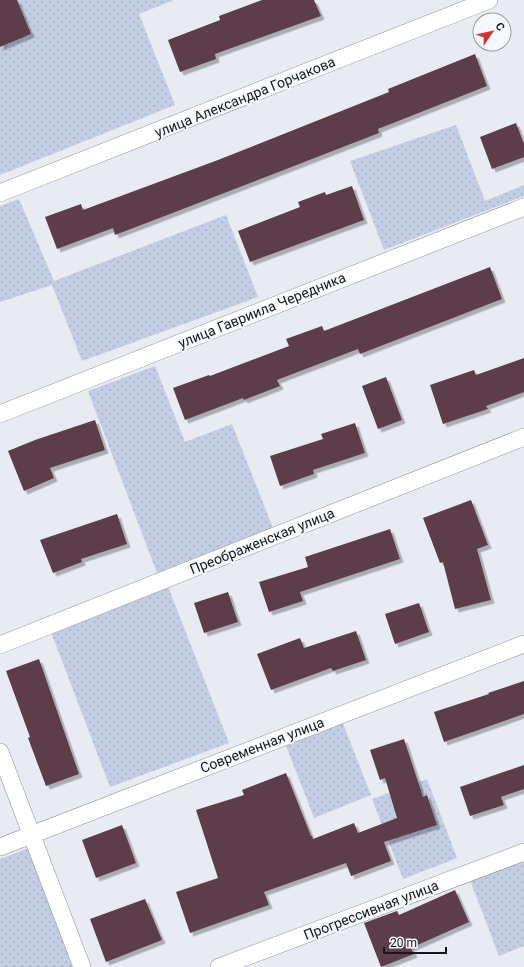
<svg xmlns="http://www.w3.org/2000/svg" width="524" height="967" font-family="Roboto,sans-serif">
  <defs>
    <pattern id="grass-dots" width="8" height="8" patternUnits="userSpaceOnUse"><rect width="8" height="8" fill="#c3cee4"/><path d="M2 2h.1M6 6h.1" fill="none" stroke="#a7b0c3" stroke-width="1.8" stroke-linecap="round"/></pattern>
    <filter id="shadow"><feDropShadow dx="3.5" dy="3.5" stdDeviation="0" flood-color="#0004"/></filter>
  </defs>
  <rect width="100%" height="100%" fill="#e8ebf1"/>
  <g fill="url(#grass-dots)">
    <path d="M0,0h174l-35,14 36,91 -175,70z"/>
    <path d="M456,125l29,76 39,-16v11l-140,54 -34,-89z"/>
    <path d="M19,199l35,82 172,-66 32,82 -176,64 -30,-76 -52,17v-96z"/>
    <path d="M155,366l30,76 47,-18 41,104 -116,45 -69,-182z"/>
    <path d="M167,584l62,159 -119,44 -59,-155z"/>
    <path d="M342,721l29,74 -57,23 -29,-75z"/>
    <path d="M427,779l30,79 -54,21 -31,-80z"/>
    <path d="M29,848l45,119h-74v-108z"/>
    <path d="M521,854l3,8v84l-25,10 -31,-81z"/>
  </g>
  <g fill="#5b3d48" filter="url(#shadow)">
    <path d="M0,0h17l14,34 -31,13z"/>
    <path d="M262,0h52l7,16 -106,38 1,5 -36,13 -12,-32 52,-20 -1,-4z"/>
    <path d="M475,54l12,32 -109,43 1,4 -209,81 -55,21 -2,-7 -56,21 -12,-32 36,-13 2,6 135,-50 171,-68 -1,-3z"/>
    <path d="M516,123l8,21v13l-32,12 -12,-32z"/>
    <path d="M352,186l12,34 -114,42 -12,-31 62,-24 -2,-5 27,-10 1,3z"/>
    <path d="M490,267l12,32 -142,55 -2,-5 -81,31 3,6 -36,14 -1,-2 -58,22 -12,-32 36,-13 1,1 79,-30 -3,-7 36,-13 2,5z"/>
    <path d="M524,358v34l-38,14 2,3 -45,15 -13,-39 44,-15 2,5z"/>
    <path d="M386,377l16,43 -24,9 -16,-43z"/>
    <path d="M95,420l10,30 -55,18 4,10 -30,13 -16,-40 27,-11z"/>
    <path d="M355,423l10,30 -52,17 1,4 -34,12 -10,-30 53,-17 -2,-5z"/>
    <path d="M471,500l17,45 -11,4 14,51 -36,9 -12,-47 -3,1 -17,-45z"/>
    <path d="M117,514l10,30 -46,15 1,3 -29,11 -13,-33z"/>
    <path d="M390,529l10,30 -100,33 3,9 -34,11 -10,-30 49,-15 -3,-10z"/>
    <path d="M228,592l10,30 -34,11 -10,-30z"/>
    <path d="M419,603l10,29 -34,12 -10,-30z"/>
    <path d="M356,631l10,29 -33,11 -2,-3 -60,22 -14,-36 43,-16 4,10z"/>
    <path d="M39,659l40,115 -33,12 -18,-48 2,-1 -24,-66z"/>
    <path d="M524,681v33l-80,28 -10,-30 55,-18 -1,-1z"/>
    <path d="M404,739l19,58 4,-2 10,30 -53,17 7,19 -40,15 -5,-13 -82,29 5,13 -79,28 -14,-41 42,-14 -22,-68 48,-15 -2,-5 44,-17 25,63h1l1,3 41,-16 4,10 39,-15 -12,-40 -5,2 -10,-30z"/>
    <path d="M524,765v24l-23,8 3,8 -34,11 -10,-29z"/>
    <path d="M122,825l14,38 -40,15 -14,-38z"/>
    <path d="M455,890l14,32 -58,26 3,6 -33,13 -17,-44 33,-12 2,4z"/>
    <path d="M145,899l17,41 -56,22 -16,-43z"/>
  </g>
  <g fill="none" stroke-linecap="round" stroke-linejoin="round">
    <g stroke="#909399" stroke-width="18">
      <g id="street">
        <path d="M0,193l489,-193"/>
        <path d="M0,414l524,-207"/>
        <path d="M0,645l524,-208"/>
        <path d="M0,752l82,215"/>
        <path d="M0,847l524,-203"/>
        <path d="M219,967l305,-115"/>
      </g>
    </g>
    <use href="#street" stroke="#fff" stroke-width="17"/>
  </g>
  <g text-anchor="middle" stroke-width="4" stroke-linejoin="round" paint-order="stroke">
    <g font-size="14" fill="#161719" stroke="#f5f8ff">
      <text transform="translate(245 97) rotate(-22)" y="5">улица Александра Горчакова</text>
      <text transform="translate(262 310) rotate(-22)" y="5">улица Гавриила Чередника</text>
      <text transform="translate(262 541) rotate(-22)" y="5">Преображенская улица</text>
      <text transform="translate(262 745) rotate(-21)" y="5">Современная улица</text>
      <text transform="translate(371 910) rotate(-21)" y="5">Прогрессивная улица</text>
    </g>
  </g>
  <g transform="translate(492 32) rotate(56)"><circle r="19" fill="#f5f8ff" stroke="#9c9ea3"/>
  <path d="M0-3L7 15L0 10L-7 15Z" fill="#c93a3b"/>
  <text y="-6" font-size="11" font-weight="bold" text-anchor="middle" fill="#161719">С</text>
  </g>
  <path d="M384 947v6h62v-6" fill="none" stroke="#161719" stroke-width="2"/>
  <text x="390" y="947" font-size="12" fill="#161719" stroke="#f5f8ff" stroke-width="3" paint-order="stroke">20 m</text>
</svg>
